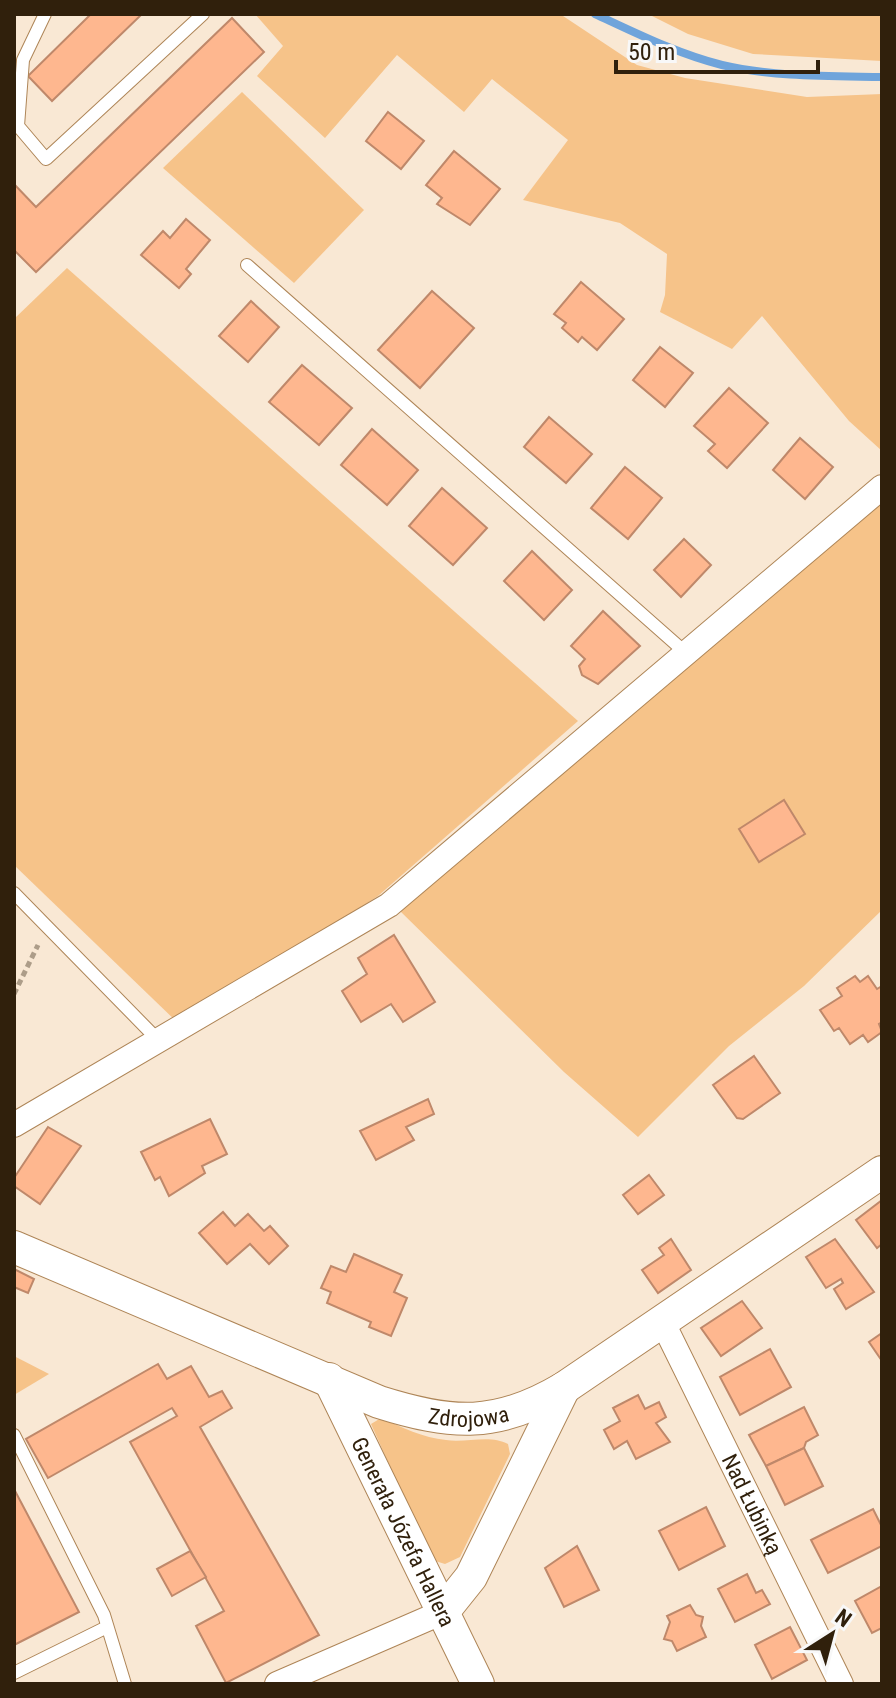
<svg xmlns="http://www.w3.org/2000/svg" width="896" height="1698" font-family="'Roboto Condensed',sans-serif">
  <rect width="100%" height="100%" fill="#f9e8d4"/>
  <g fill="#f6c389">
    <path d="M255,14h305l77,51 48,13 122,19 75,-3v357l-33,-30 -87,-105 -30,33 -72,-37 5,-17 2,-41 -47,-31 -97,-23 45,-60 -76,-61 -28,33 -67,-57 -72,83 -68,-62 26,-30z"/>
    <path d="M648,14h234v47l-129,-7 -65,-20z"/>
    <path d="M242,92l122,118 -70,73 -131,-115z"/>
    <path d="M67,268l511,453 -200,175 -199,128 -165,-159v-546z"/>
    <path d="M882,502v408l-78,76 -75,60 -91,91 -74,-65 -164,-161z"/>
    <path d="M14,1356l35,18 -35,21z"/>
    <path d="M381,1418c21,9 42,20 65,22 21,3 44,-6 62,4l2,10 -50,103 -15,7 -13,-4 -61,-136z"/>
  </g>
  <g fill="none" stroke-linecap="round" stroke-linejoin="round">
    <path stroke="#6fa4db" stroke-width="8" d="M595,14c41,19 83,40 127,51 51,12 107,11 160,12"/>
  </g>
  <g fill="#feb78f" stroke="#bf886a" stroke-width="2">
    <path d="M91,14h51l-90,87 -24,-25z"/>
    <path d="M232,18l32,34 -228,220 -22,-22v-66l22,23z"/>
    <path d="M388,112l36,29 -23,28 -35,-28z"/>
    <path d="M454,151l46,38 -30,36 -33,-21 5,-6 -16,-13z"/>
    <path d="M186,219l24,21 -24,29 5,5 -12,14 -38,-33 22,-24 7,7z"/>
    <path d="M581,282l43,37 -27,31 -15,-13 -4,5 -16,-14 4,-5 -12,-9z"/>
    <path d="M432,291l42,37 -54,60 -42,-38z"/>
    <path d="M251,301l28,26 -31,35 -29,-26z"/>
    <path d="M660,347l33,26 -28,34 -32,-27z"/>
    <path d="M302,365l50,43 -33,37 -50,-43z"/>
    <path d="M729,388l39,35 -41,45 -19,-17 7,-7 -21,-18z"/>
    <path d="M549,417l43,37 -26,29 -42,-36z"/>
    <path d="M372,429l46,41 -31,35 -46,-40z"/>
    <path d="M800,438l33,29 -28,32 -32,-29z"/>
    <path d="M625,467l37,31 -34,41 -37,-31z"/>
    <path d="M442,488l45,40 -34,37 -44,-39z"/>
    <path d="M684,539l27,26 -30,32 -27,-27z"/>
    <path d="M532,551l40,39 -28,30 -40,-39z"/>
    <path d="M603,611l37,35 -42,38 -16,-9 -3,-9 6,-7 -14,-13z"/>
    <path d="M784,800l21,34 -46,28 -20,-33z"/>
    <path d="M394,935l41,67 -32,20 -12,-18 -30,18 -19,-31 25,-17 -9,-16z"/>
    <path d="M855,976l5,6 8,-6 9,13 5,-3v36l-3,2 3,8 -14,10 -5,-7 -13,9 -11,-16 -5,3 -14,-21 22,-14 -5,-8z"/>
    <path d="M754,1056l26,37 -37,26 -6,-1 -24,-33z"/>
    <path d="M428,1099l6,15 -28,13 8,13 -38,20 -16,-29z"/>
    <path d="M210,1119l17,35 -25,12 3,7 -36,23 -9,-19 -5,3 -14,-28z"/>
    <path d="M48,1127l33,19 -41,58 -26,-18v-8z"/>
    <path d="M649,1175l15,20 -26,19 -15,-19z"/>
    <path d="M882,1200v44l-5,4 -21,-28z"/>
    <path d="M223,1212l12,14 13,-12 16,17 6,-5 18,20 -19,18 -19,-20 -23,20 -28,-31z"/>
    <path d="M671,1239l20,31 -33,23 -16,-23 22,-15 -5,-7z"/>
    <path d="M835,1239l39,53 -28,17 -12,-20 9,-6 -2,-4 -15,9 -20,-31z"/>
    <path d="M354,1254l48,21 -8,17 13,6 -16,38 -22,-9 2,-5 -44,-19 4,-11 -10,-4 10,-22 15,6z"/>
    <path d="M14,1269l20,10 -6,14 -14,-6z"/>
    <path d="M742,1301l20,27 -41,28 -20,-28z"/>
    <path d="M882,1333v28l-13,-19z"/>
    <path d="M770,1349l21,38 -51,28 -20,-38z"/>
    <path d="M158,1364l9,15 24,-13 18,31 13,-6 10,17 -32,19 119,208 -93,48 -30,-57 28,-15 -94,-169 47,-26 -5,-8 -124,70 -22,-39z"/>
    <path d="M638,1395l7,14 14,-7 7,15 -10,6 14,19 -34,17 -9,-18 -13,8 -10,-19 16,-9 -7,-13z"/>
    <path d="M804,1407l14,28 -12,7 -2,6 -38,18 -17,-31z"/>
    <path d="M804,1448l19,38 -38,19 -19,-39z"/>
    <path d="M14,1489l65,123 -65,33z"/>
    <path d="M706,1507l19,39 -46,24 -20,-39z"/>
    <path d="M873,1509l9,18v19l-54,27 -17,-33z"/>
    <path d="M577,1546l22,44 -35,17 -19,-39z"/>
    <path d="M190,1551l16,26 -34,19 -15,-27z"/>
    <path d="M747,1574l9,19 6,-3 8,14 -35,18 -17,-33z"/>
    <path d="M882,1586v42l-10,5 -17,-32z"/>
    <path d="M690,1605l6,10 7,2 -2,9 5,11 -29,14 -5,-10 -8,-2 6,-17 -3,-6z"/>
    <path d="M790,1627l17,33 -35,19 -17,-34z"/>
  </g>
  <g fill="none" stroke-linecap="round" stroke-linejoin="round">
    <g stroke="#ae8557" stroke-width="14">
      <g id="service">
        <path d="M45,14l-22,46 -5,66 28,33 157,-145"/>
        <path d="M247,265l439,388"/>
        <path d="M14,893l146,149"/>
        <path d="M14,1435l90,180 21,69"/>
        <path d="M14,1673l93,-46"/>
      </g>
    </g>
    <g stroke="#ae8557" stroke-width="26">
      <g id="minor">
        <path d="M14,1125l375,-220 493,-418"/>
        <path id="s1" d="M663,1323l178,361"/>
        <path d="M277,1684l166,-72"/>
      </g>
    </g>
    <g stroke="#ae8557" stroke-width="34">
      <g id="tertiary">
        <path id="s2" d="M14,1247l365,155c73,23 118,26 185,-14l318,-216"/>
        <path id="s3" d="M329,1379l149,305"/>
        <path d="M443,1612l28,-35 93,-189"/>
      </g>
    </g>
    <path stroke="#ad9d89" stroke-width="5" stroke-dasharray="6 4" stroke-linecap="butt" d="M14,994l24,-49"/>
    <use href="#service" stroke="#fff" stroke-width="12"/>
    <use href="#minor" stroke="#fff" stroke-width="24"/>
    <use href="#tertiary" stroke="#fff" stroke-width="32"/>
  </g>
  <g text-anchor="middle" stroke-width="8" stroke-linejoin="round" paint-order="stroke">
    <g font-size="22" fill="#30200c" stroke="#f8f8f8">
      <text dy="8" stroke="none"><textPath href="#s2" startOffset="488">Zdrojowa</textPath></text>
      <text dy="8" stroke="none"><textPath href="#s1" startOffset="202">Nad Łubinką</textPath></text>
      <text dy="8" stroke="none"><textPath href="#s3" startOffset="170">Generała Józefa Hallera</textPath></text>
    </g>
  </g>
  <rect width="896" height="1698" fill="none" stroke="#30200c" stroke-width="32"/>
  <g transform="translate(832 1634) rotate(36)" stroke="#f8f8f8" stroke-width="6" paint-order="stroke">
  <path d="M0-6L14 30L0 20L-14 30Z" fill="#30200c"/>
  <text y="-12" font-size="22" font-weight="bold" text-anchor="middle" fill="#30200c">N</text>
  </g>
  <path d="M616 60v12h202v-12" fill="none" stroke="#30200c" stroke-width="4"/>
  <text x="628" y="60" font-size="24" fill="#30200c" stroke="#f8f8f8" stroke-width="6" paint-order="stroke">50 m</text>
</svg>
